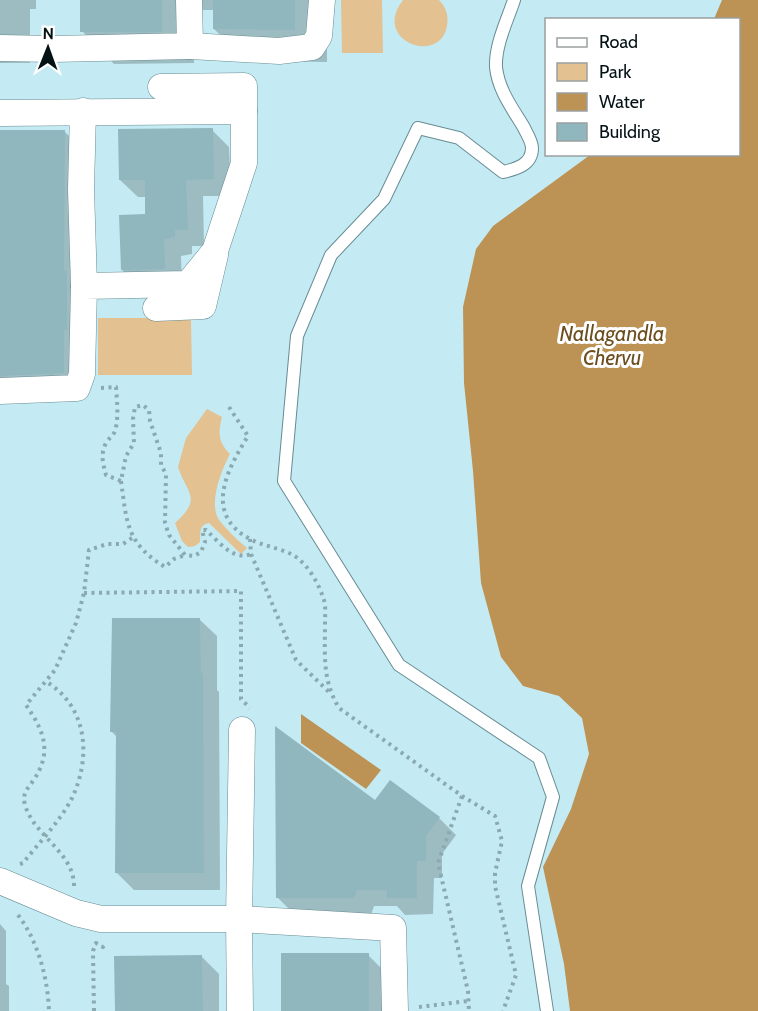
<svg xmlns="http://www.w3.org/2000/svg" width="758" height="1011" font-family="Cabin,sans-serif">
  <rect width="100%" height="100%" fill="#c4ebf3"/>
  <g fill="#e3c191">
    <path d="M341,0h41l1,53h-41z"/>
    <path d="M403,0h36c7,7 10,16 8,26 -7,40 -76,15 -44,-26z"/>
    <path d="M98,318h93l1,57h-94z"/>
    <path d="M207,409l15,8c-4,16 -4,25 8,37 -8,15 -22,49 -11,66 8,10 17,19 28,28l-6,6 -32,-31c-11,2 -8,10 -9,19l-5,4 -7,1 -6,-6 -7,-18c28,-25 12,-29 3,-56l8,-29z"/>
  </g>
  <g fill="#bc9355">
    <path d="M722,0h36v1011h-188l-6,-47 -21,-97 28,-58 18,-55 -7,-36 -23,-22 -36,-10 -22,-29 -20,-74 -8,-112 -9,-88 -1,-76 13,-58 17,-23 97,-71 148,-1v-134l-24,-1z"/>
    <path d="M301,714l80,56 -15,19 -65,-46z"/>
  </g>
  <g fill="#0003">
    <path d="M0,0h36v9h-6v54h-30z"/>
    <path d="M82,0h251l-6,9v53l-80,-1 -33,-32v-19h-12l-8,1v52l-80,1 -32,-33z"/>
    <path d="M212,130l17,17 2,49h-28l1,50h-12v8l-11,2 1,30 -43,1 -17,-17 25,-54 -1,-19h-8l-18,-17z"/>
    <path d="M0,131h64l17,17v242l-81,12z"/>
    <path d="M199,619l18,17v54l2,2 1,198h-86l-17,-17v-136l-5,-5z"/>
    <path d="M375,802l64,16 17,17 -14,19v24h-8l-1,36 -28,1 -8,-9h-23l-3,9h-76l-17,-17z"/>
    <path d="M0,924l6,7v53l3,2v25h-9z"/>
    <path d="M368,955l17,17v39h-103z"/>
    <path d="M116,957h86l17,17v37h-104z"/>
  </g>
  <g fill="#91b7be">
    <rect x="80" y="0" width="82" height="32"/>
    <path d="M213,0h82v30l-82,-1z"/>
    <path d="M213,128l1,51 -28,1 2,50h-13v7l-11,2 1,30 -44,1 -2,-55 26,-1v-34h-26l-1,-51z"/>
    <path d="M0,130h65l-1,141h3v59h-3v43l-64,3z"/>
    <path d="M112,618h88l1,55h2l1,200h-89l1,-141h-6z"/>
    <path d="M275,726l100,74 15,-20 50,37 -14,19v25h-9v37h-30v-8h-30l-3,8h-78z"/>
    <rect x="281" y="953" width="88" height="58"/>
    <path d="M202,955l1,56h-88l-1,-55z"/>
  </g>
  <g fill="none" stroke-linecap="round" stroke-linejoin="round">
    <g stroke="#688c93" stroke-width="14">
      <path id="service" d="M514,0c-7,21 -19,45 -18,67 2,22 16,41 27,59 3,6 9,15 9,22 0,17 -16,21 -29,24l-44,-34 -41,-10 -34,71 -53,56 -34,81 -13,145 115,184 140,93 14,39 -25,89 19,125"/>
    </g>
    <g stroke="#688c93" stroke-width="27">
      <g id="minor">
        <path d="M190,46l89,5 33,-4 7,-11 3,-36"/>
        <path d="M0,48l53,1 137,-3 -1,-46"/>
        <path d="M161,87l83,-1v25"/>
        <path d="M83,111l-2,78 3,97"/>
        <path d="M0,113l244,-2v52l-29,88 -27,33 -104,2 -2,88 -5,14 -77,3"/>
        <path d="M156,308l47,-2 12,-51"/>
        <path d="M0,881l76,32 25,6h138l154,9 2,83"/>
        <path d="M240,1011l-1,-92 3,-189"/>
      </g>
    </g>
    <g stroke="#8aa9b0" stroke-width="4" stroke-dasharray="3 4.5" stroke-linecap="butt">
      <path d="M101,388l15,-1c1,15 3,30 -1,44 -2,5 -6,7 -9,12 -6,12 -3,20 0,32l15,6 5,-25 8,-13 -1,-24 2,-12 8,-2 6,5 1,11 11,32v12l5,9 -1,49 4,12 16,20 9,1 7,-4 4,-10 -3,-12h4c13,12 27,31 45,24"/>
      <path d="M229,407l19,29c-21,34 -45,78 2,103 13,7 30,9 43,16 15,9 26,29 31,45 2,7 1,16 1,23 0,32 -3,57 14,85l123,88 33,20 7,25 -7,32v13l21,89 -13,36"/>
      <path d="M121,481c6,42 5,62 44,86l9,-8 11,-4"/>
      <path d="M250,539l1,15 45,106 33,32"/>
      <path d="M84,593l157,-2v108l9,9"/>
      <path d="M462,796l-24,67 30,128 1,20"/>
      <path d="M20,864l3,-1c15,-19 37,-42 48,-63 21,-42 17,-94 -26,-119"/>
      <path d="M74,886c0,-34 -40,-50 -49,-81 -3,-11 2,-16 8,-24 20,-29 11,-50 -7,-76l29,-35 21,-47 8,-30 5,-43 18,-6h16l9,-6"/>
      <path d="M18,915c20,26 30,64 31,96"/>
      <path d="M419,1007l49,-6"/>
      <path d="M94,1011l-1,-60 3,-8 7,4 2,-4"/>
    </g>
    <use href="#service" stroke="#fff" stroke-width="12"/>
    <use href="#minor" stroke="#fff" stroke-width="26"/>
  </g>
  <g text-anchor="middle" stroke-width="6" stroke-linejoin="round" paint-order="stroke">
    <g font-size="21" font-style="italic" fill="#6b4d1e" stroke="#fff">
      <text x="612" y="341">Nallagandla<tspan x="612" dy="24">Chervu</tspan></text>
    </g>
  </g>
  <rect x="545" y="18" width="195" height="138" fill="#ffffff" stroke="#9ba0a1" stroke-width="1.5"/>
  <rect x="557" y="38" width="30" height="9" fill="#ffffff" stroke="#9ba0a1" stroke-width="1.5"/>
  <text x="599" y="48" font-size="18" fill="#051215">Road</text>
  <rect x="557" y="63" width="30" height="18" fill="#e3c191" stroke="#9ba0a1" stroke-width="1.5"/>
  <text x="599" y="78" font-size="18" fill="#051215">Park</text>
  <rect x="557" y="93" width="30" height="18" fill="#bc9355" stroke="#9ba0a1" stroke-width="1.5"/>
  <text x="599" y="108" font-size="18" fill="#051215">Water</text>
  <rect x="557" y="123" width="30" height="18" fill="#91b7be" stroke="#9ba0a1" stroke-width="1.5"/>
  <text x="599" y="138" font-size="18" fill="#051215">Building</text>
  <g transform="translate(48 48) rotate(1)" stroke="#ffffff" stroke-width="4.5" paint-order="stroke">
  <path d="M0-4.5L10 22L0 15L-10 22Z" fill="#051215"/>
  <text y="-9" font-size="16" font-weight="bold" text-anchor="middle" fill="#051215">N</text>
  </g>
</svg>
